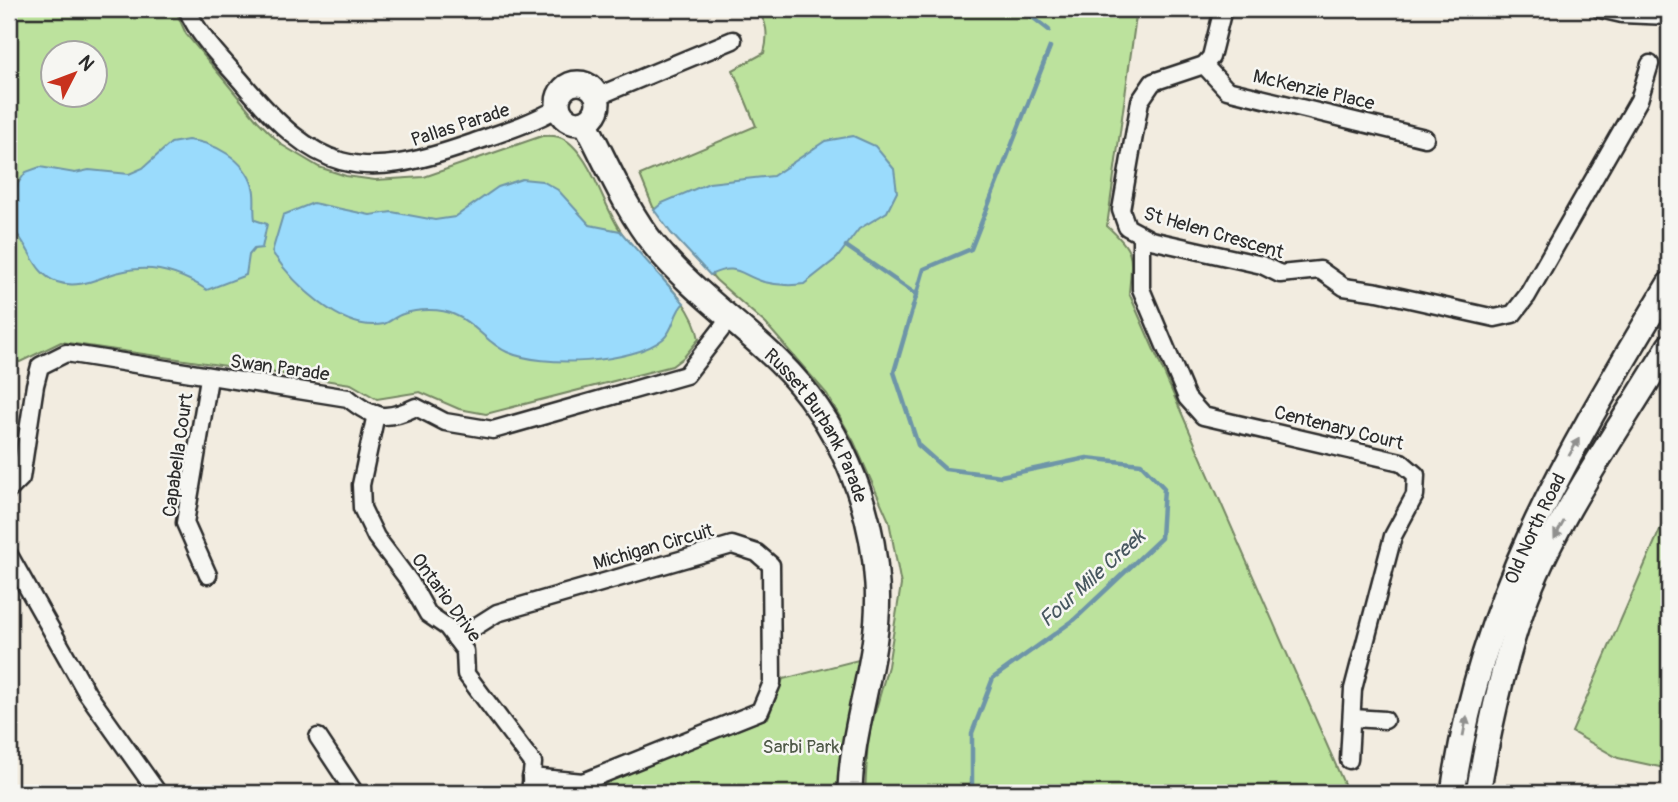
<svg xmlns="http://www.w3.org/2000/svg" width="1678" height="802" font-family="Pangolin,sans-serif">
  <rect width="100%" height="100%" fill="#f2ece0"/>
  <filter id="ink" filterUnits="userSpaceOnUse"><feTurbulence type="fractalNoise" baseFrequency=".0143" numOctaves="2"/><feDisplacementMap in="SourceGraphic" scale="14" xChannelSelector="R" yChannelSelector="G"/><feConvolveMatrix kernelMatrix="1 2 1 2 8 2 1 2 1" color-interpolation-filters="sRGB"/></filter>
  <g filter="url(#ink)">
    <g fill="#bce29d" stroke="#748664" stroke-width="2" fill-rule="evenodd">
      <path d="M9,9h166l11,25 72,87 24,24 37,22 27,9 29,4 49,-3 118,-41c12,-1 21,0 30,9 22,21 31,59 48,85 23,38 71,63 79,109l-15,18 -12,9 -186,48 -27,-5 -39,-17 -43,7 -26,-15 -290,-42 -41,20 -11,-1zM52,52h42v42h-42z"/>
      <path d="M753,9h384l-30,217c29,26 25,30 22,67l219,500h-483l3,-55 20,-72 13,-81 -12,-64 -35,-79 -27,-48 -61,-70 -50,-44 -63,-73 -13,-32 116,-49 -23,-56 31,-17c4,-15 5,-36 -11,-44z"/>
      <path d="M1669,509v260l-51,-11 -46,-26z"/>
      <path d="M862,659l-20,134h-304l2,-8 43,2 185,-69 15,-39z"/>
    </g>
    <g fill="#9adbfc" stroke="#6e95a8" stroke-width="2">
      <path d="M853,136l22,10 19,23 3,23 -10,20 -28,17 -22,29 -33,26c-13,2 -28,1 -40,-2 -24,-7 -27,-20 -54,-7l-39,-42 -17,-23 8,-7 47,-20 64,-7 52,-35z"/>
      <path d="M188,140c26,2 57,19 65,47 3,11 0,22 2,33l12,4 -5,24 -8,1 -5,6 -3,20 -39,15c-26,-17 -55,-27 -87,-18 -21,5 -40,18 -63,10 -25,-8 -28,-42 -48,-55v-31l17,-24 14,-5 35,6 14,-3 40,4 14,-6 28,-25z"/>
      <path d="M522,179l20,2 16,9 32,35 30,6 64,72c-11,10 -9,26 -21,36 -31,25 -120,29 -156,13 -19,-8 -32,-29 -52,-37 -14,-7 -38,-6 -52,-1 -7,2 -13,8 -19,10 -42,9 -91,-41 -112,-72l11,-37 30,-12 57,12 22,-3 43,8 20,-3 43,-30z"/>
    </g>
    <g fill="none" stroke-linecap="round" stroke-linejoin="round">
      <g stroke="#6e95a8" stroke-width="4.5">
        <path d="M1022,9l27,21"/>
        <path d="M9,179l7,7"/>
        <path d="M846,246l71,49"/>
        <path d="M972,793v-60l21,-55 81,-58 87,-82 3,-50 -23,-24 -54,-6 -86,18 -56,-7 -27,-24 -24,-73 30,-103 47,-20 79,-202"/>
      </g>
      <g stroke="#2b2b2b" stroke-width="21">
        <g id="street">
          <path d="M187,9c12,28 34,49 54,72 76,91 116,102 228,63 31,-11 61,-20 89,-36"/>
          <path d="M1223,9l-12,48 -7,8 -51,17 -13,19 -19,109 6,17 24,13 111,25 18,9 40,-4 24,17 34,5 117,26 18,-4 14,-18 112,-196 11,-36"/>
          <path d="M1600,9l22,5 47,2"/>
          <path d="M1204,65l23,25 198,48"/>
          <path d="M598,96l135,-56"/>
          <path d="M1141,236v53l46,109 16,18 198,46 15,13 -1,20 -22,41 -40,153 -4,71"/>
          <path d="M376,414l-15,71 1,23 14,29 34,45 18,32 19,13 18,24 1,23 67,89 -3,30"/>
          <path d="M9,490l12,-12 14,-93 5,-19 26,-13 282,45c25,21 39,23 68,9l29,15 48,8 193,-55 44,-57"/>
          <path d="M9,555l78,138 71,100"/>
          <path d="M208,575l-23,-52 24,-145"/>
          <path d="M456,639l41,-26 235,-68 25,8 14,12 1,118 -12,28 -177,71 -52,-5"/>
          <path d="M1353,718l32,2"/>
          <path d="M318,737l37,56"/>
        </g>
      </g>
      <g stroke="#2b2b2b" stroke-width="28">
        <g id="secondary">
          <circle cx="578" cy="103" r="20"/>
          <path id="s1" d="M585,122c22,42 41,88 70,124 36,44 84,77 124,116 59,58 93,140 98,222 5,72 -26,138 -27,209"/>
          <path id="s2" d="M1453,793c28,-199 115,-340 216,-509"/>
          <path d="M1478,793c11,-64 24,-125 45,-186 33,-92 97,-178 146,-261"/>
        </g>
      </g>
      <use href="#street" stroke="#f6f6f2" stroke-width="16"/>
      <use href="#secondary" stroke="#f6f6f2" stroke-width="23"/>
    </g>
    <defs><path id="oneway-solid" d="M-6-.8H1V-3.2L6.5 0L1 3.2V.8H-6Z" transform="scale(1.75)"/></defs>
    <g fill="#90908e">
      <use href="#oneway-solid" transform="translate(1574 447) rotate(-60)"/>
      <use href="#oneway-solid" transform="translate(1559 530) rotate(119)"/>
      <use href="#oneway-solid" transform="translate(1465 726) rotate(-79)"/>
    </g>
  </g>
  <g text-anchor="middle" stroke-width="5" stroke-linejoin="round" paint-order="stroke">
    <g font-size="19" fill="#2b2b2b" stroke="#f6f6f2">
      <text transform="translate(1314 89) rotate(13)" y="7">McKenzie Place</text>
      <text transform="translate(460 124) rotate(-18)" y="7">Pallas Parade</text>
      <text transform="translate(1214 232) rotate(16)" y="7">St Helen Crescent</text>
      <text transform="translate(280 367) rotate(8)" y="7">Swan Parade</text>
      <text transform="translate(1339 427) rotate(14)" y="7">Centenary Court</text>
      <text dy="7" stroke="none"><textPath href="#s1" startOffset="387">Russet Burbank Parade</textPath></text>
      <text transform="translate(177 455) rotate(-82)" y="7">Capabella Court</text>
      <text dy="7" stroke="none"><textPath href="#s2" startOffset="278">Old North Road</textPath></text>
      <text transform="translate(653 546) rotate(-16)" y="7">Michigan Circuit</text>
      <text transform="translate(447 597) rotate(54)" y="7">Ontario Drive</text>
    </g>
    <g font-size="19" fill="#4f5948" stroke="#f6f6f2">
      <text x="801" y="753">Sarbi Park</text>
    </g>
    <g font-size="21" font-style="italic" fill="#47575f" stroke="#f6f6f2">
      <text transform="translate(1092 578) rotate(-42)" y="7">Four Mile Creek</text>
    </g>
  </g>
  <rect width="1678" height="802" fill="none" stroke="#f6f6f2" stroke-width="35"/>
  <rect x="18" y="18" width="1643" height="767" fill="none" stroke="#2b2b2b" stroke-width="2.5" filter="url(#ink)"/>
  <g transform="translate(74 74) rotate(48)"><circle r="33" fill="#f6f6f2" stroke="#a5a5a2" stroke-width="2"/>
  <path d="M0-5L12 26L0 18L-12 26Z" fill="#c8321e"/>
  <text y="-10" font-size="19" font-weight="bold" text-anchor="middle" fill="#2b2b2b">N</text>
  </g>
</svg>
